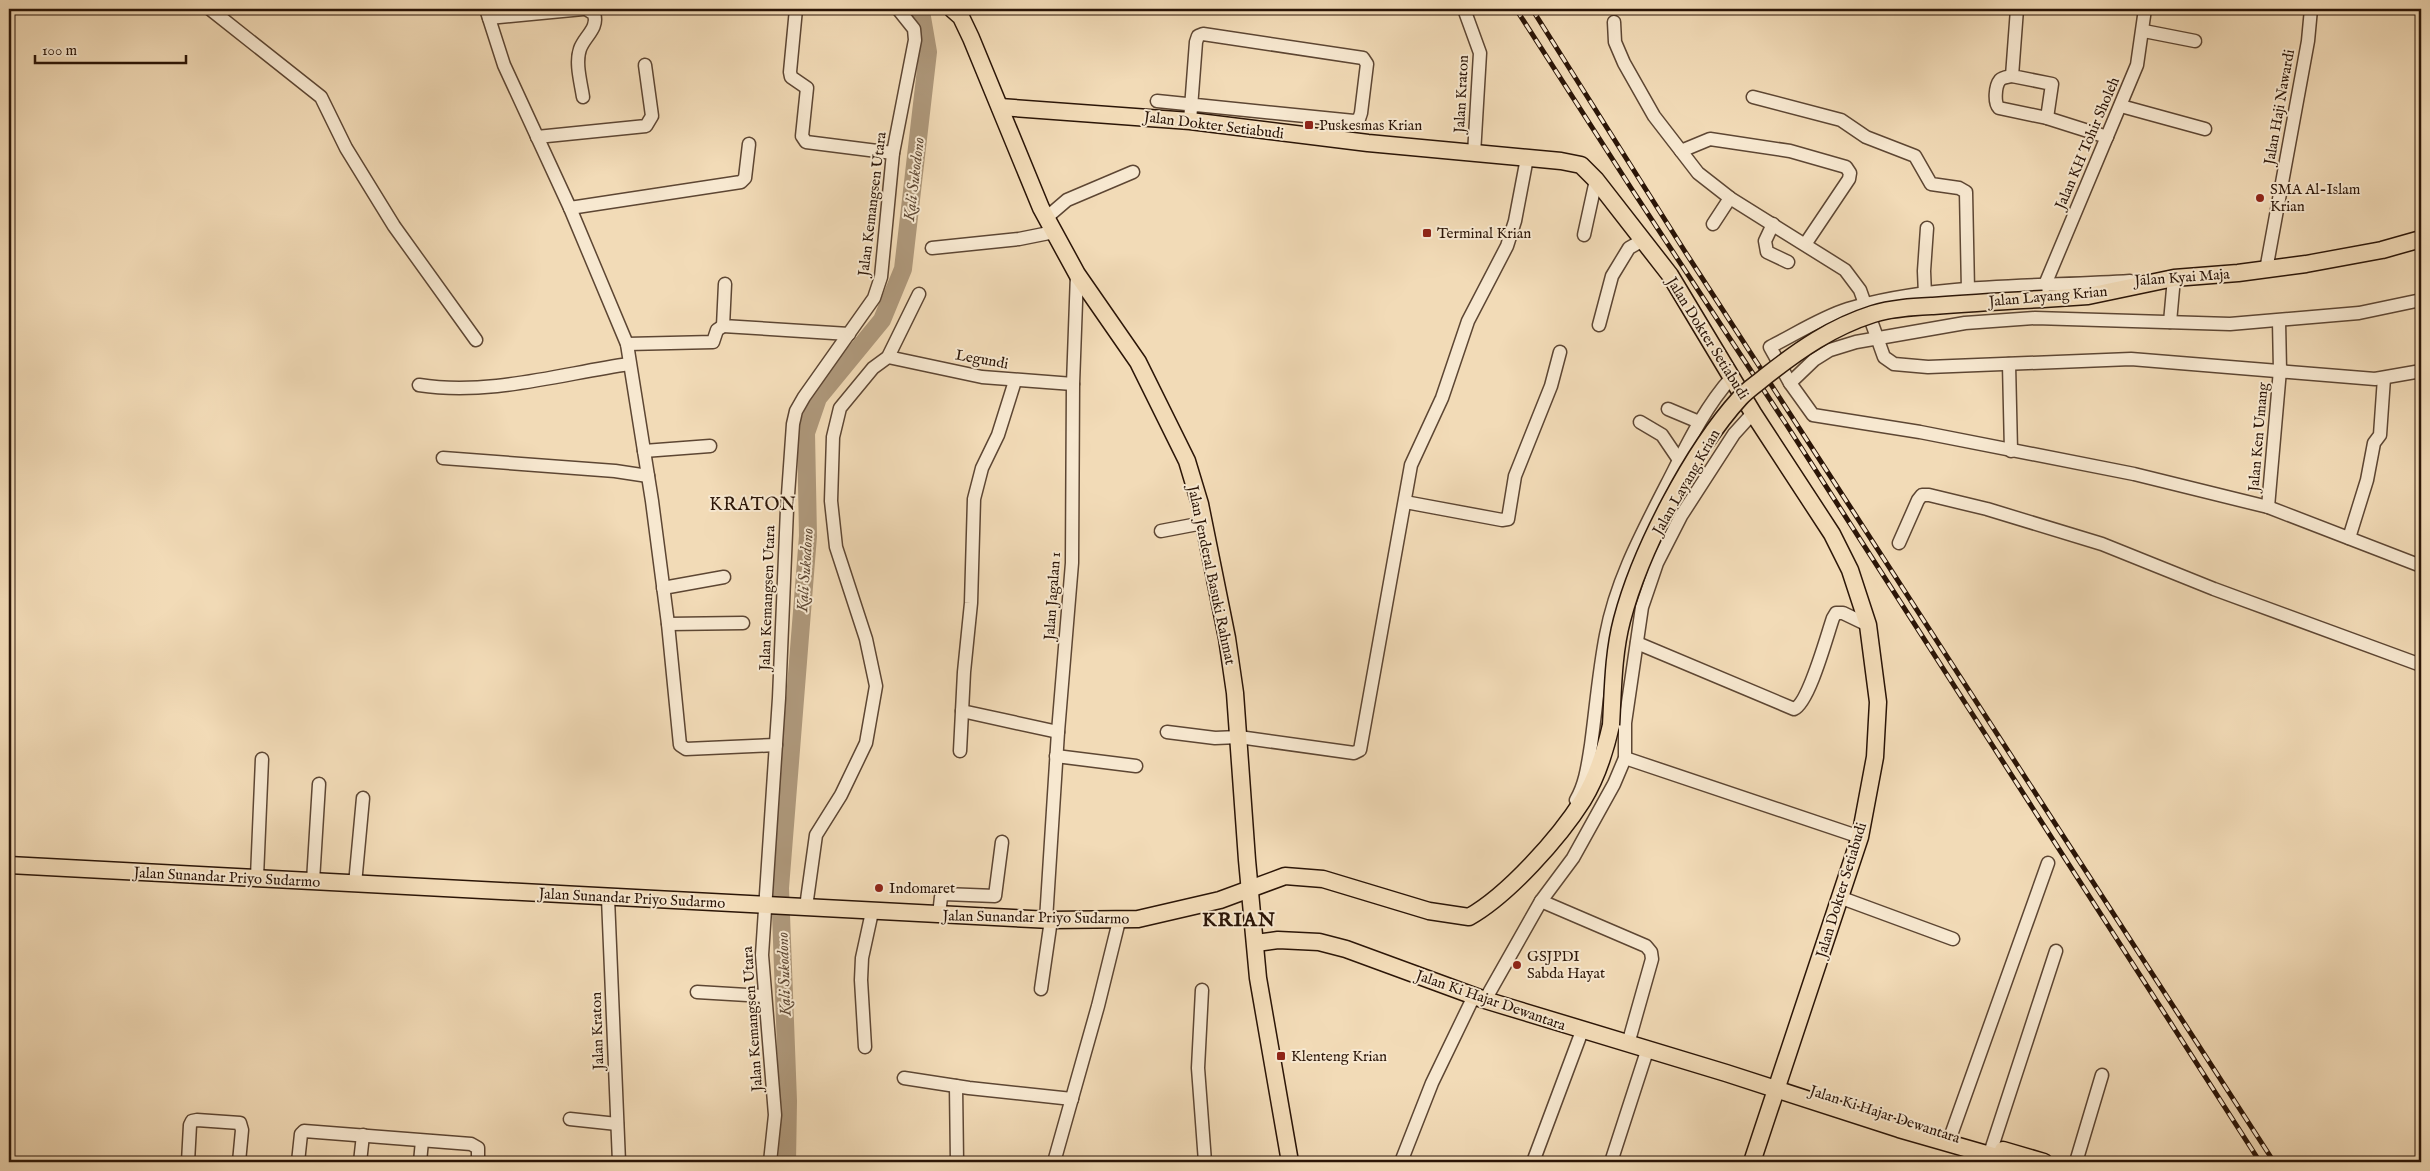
<svg xmlns="http://www.w3.org/2000/svg" width="2430" height="1171" font-family="'IM FELL English',serif">
  <rect width="100%" height="100%" fill="#f2dbb7"/>
  <filter id="stains"><feTurbulence type="fractalNoise" baseFrequency=".004" numOctaves="4"/><feColorMatrix values="0 0 0 0 .2 0 0 0 0 .09 0 0 0 0 .02 0 0 0 .5 -.17"/></filter>
  <radialGradient id="worn" r=".72"><stop offset=".6" stop-color="#630" stop-opacity="0"/><stop offset="1" stop-color="#630" stop-opacity=".3"/></radialGradient>
  <g fill="none" stroke-linecap="round" stroke-linejoin="round">
    <path stroke="#ae987b" stroke-width="18" d="M787,1162l1,-61 -8,-213 28,-352 -2,-103 12,-35 64,-78 21,-51 25,-217 -6,-35 -6,-8"/>
    <g stroke="#5d4633" stroke-width="15">
      <g id="minor">
        <path d="M210,9l111,88 25,51 48,78 82,114"/>
        <path d="M486,9l18,56 66,143 57,136 25,157 16,123 12,121 6,4 90,-4"/>
        <path d="M796,9l-6,63 1,5 16,11 -5,48 4,6 87,11"/>
        <path d="M1464,9l16,44 -6,101"/>
        <path d="M2017,9l-5,67 40,8 -5,34"/>
        <path d="M489,18l94,-9"/>
        <path d="M1614,22l1,20 9,21 30,53 44,57 32,25 115,72 15,20 24,67 10,7 34,3 203,-8 244,20 46,-8"/>
        <path d="M2144,31l51,10"/>
        <path d="M2012,76c-4,1 -9,1 -12,4 -5,6 -6,23 -1,28l48,10 60,19"/>
        <path d="M583,97c-2,-14 -8,-34 -3,-48 4,-12 19,-21 14,-35l-8,-5"/>
        <path d="M1753,97l88,23 25,17 49,19 16,28 28,4 7,4 2,98"/>
        <path d="M1157,101l197,20 5,-2 2,-6 6,-49 -4,-6 -160,-24 -5,2 -2,6 -6,79"/>
        <path d="M2121,106l84,23"/>
        <path d="M537,137l109,-11 6,-10 -7,-51"/>
        <path d="M1681,151l29,-12 80,12 56,16 4,6 -1,6 -43,64"/>
        <path d="M570,208l171,-26 4,-4 4,-34"/>
        <path d="M1046,218l21,-18 66,-28"/>
        <path d="M1713,224l17,-26"/>
        <path d="M1773,224l-8,17 2,11 21,10"/>
        <path d="M1584,235l12,-55"/>
        <path d="M932,248l87,-9 35,-7"/>
        <path d="M2266,270l42,-229 3,-32"/>
        <path d="M2165,279l9,-1 -4,44"/>
        <path d="M2130,281c-89,6 -197,2 -282,28 -26,8 -54,26 -78,38l20,36 23,32 107,17 214,42 134,33 153,59"/>
        <path d="M725,284l-2,42 126,8"/>
        <path d="M2044,287l93,-222 8,-56"/>
        <path d="M1925,295l-1,-24 3,-43"/>
        <path d="M1599,325l13,-49 17,-28 14,-8"/>
        <path d="M627,344l86,-2 4,-12 6,-4"/>
        <path d="M888,357l94,20 91,7"/>
        <path d="M2009,364l2,87"/>
        <path d="M1790,383l24,-23 16,-10 26,-8 109,-19 70,-5 195,6 129,-11 62,-13"/>
        <path d="M419,385c70,11 141,-11 210,-21"/>
        <path d="M1668,409l31,13"/>
        <path d="M1640,422l22,13 17,25"/>
        <path d="M644,451l66,-5"/>
        <path d="M443,458l172,13 33,5"/>
        <path d="M1405,502l97,18 6,-1 7,-43 36,-90 9,-34"/>
        <path d="M2268,507l12,-137 -1,-49"/>
        <path d="M1161,531l42,-8"/>
        <path d="M2349,538l18,-58 7,-37 6,-8 4,-57"/>
        <path d="M1899,543l19,-43 4,-5h7l58,14 115,35 112,45 207,76"/>
        <path d="M663,588l61,-11"/>
        <path d="M668,624l75,-1"/>
        <path d="M1637,643l157,66c15,-6 33,-74 39,-91l3,-5h7l25,12"/>
        <path d="M962,711l96,21"/>
        <path d="M1167,732l48,6 24,-1 115,16 6,-3 51,-285 31,-67 26,-77 39,-75 8,-25 12,-63"/>
        <path d="M960,751l4,-79 7,-69 3,-104 8,-31 16,-33 17,-54"/>
        <path d="M1056,756l80,10"/>
        <path d="M1625,758l235,79"/>
        <path d="M1576,800c10,-17 12,-37 15,-55 5,-37 8,-74 15,-110 10,-54 36,-102 61,-151 19,-37 37,-76 65,-107"/>
        <path d="M257,877l5,-118"/>
        <path d="M313,881l6,-97"/>
        <path d="M355,884l8,-86"/>
        <path d="M1839,897l114,42"/>
        <path d="M608,898l11,264"/>
        <path d="M1541,901l105,45 5,6 1,7 -24,85"/>
        <path d="M806,907l10,-72 25,-40 25,-52 10,-57 -10,-47 -30,-92 -5,-46 2,-64 7,-29 33,-40 15,-11 31,-63"/>
        <path d="M939,915l2,-18 3,-3 51,2 7,-54"/>
        <path d="M1046,920l12,-188 14,-169 1,-179 4,-110"/>
        <path d="M1041,989l10,-69"/>
        <path d="M1202,990l-4,78 7,94"/>
        <path d="M697,992l67,4"/>
        <path d="M1485,1000l56,-99 32,-43 41,-74 11,-26v-35l17,-116 15,-44 24,-47 53,-82 19,-21"/>
        <path d="M865,1047l-4,-67 1,-22 10,-46"/>
        <path d="M904,1078l65,10 103,11"/>
        <path d="M956,1086l1,76"/>
        <path d="M570,1119l47,5"/>
        <path d="M1951,1135l97,-272"/>
        <path d="M1992,1147l64,-196"/>
        <path d="M188,1162l2,-37 2,-4 5,-1 43,3 2,7 -3,32"/>
        <path d="M298,1162l3,-28 3,-3 167,13 7,4v14"/>
        <path d="M360,1162l3,-27"/>
        <path d="M420,1162l2,-21"/>
        <path d="M770,1162l5,-47 -13,-160 17,-257 8,-189 6,-85 3,-13 8,-14 70,-99 7,-21 12,-124 22,-113 -1,-11 -16,-20"/>
        <path d="M1054,1162l44,-156 21,-85"/>
        <path d="M1401,1162l31,-79 42,-87"/>
        <path d="M1533,1162l49,-131"/>
        <path d="M1611,1162l36,-111"/>
        <path d="M2076,1162l26,-87"/>
      </g>
    </g>
    <g stroke="#2b1507" stroke-width="19">
      <g id="major">
        <path d="M952,9l9,8 10,21 70,170 36,66 61,88 49,99 13,43 27,134 8,55 12,167 11,118 32,184"/>
        <path d="M1000,107l190,14 178,22 193,18 20,4 15,15 74,95 83,138 79,121 18,36 18,55 10,77 -3,55 -15,80 -108,325"/>
        <path d="M2043,299l45,-3 86,-18 64,-5 68,-9 76,-14 39,-11"/>
        <path d="M9,865l1042,55 87,-1 82,-19 65,-24 38,3 106,32 40,6c39,-22 90,-79 114,-117 14,-23 22,-48 28,-75"/>
        <path d="M1256,943l22,-3 41,2 27,7 139,51 241,73 173,56 115,33"/>
        <path d="M2003,1150l41,12"/>
      </g>
    </g>
    <use href="#minor" stroke="#f7e8d0" stroke-width="12"/>
    <use href="#major" stroke="#f2dbb7" stroke-width="16"/>
    <g stroke="#2b1507" stroke-width="5">
      <g id="rail">
        <path d="M1516,9l115,179 155,236 474,738"/>
        <path d="M1532,9l152,241 590,912"/>
      </g>
    </g>
    <use href="#rail" stroke="#f7e8d0" stroke-width="3" stroke-dasharray="9" stroke-linecap="butt"/>
    <g stroke="#2b1507" stroke-width="19" stroke-linecap="butt">
      <path id="major-bridge" d="M1611,725c2,-34 2,-71 11,-105 18,-69 70,-169 118,-222 7,-8 18,-15 26,-22 33,-26 66,-49 107,-62 19,-6 41,-7 60,-8 37,-3 73,-5 110,-7"/>
    </g>
    <use href="#major-bridge" stroke="#f2dbb7" stroke-width="16"/>
  </g>
  <g fill="#8f2418" stroke="#f7e8d0" stroke-width="2">
    <rect x="1304" y="120" width="10" height="10" rx="2.5"/>
    <circle cx="2260" cy="198" r="5"/>
    <rect x="1422" y="228" width="10" height="10" rx="2.5"/>
    <circle cx="879" cy="888" r="5"/>
    <circle cx="1517" cy="965" r="5"/>
    <rect x="1276" y="1051" width="10" height="10" rx="2.5"/>
  </g>
  <g text-anchor="middle" stroke-width="4" stroke-linejoin="round" paint-order="stroke">
    <g font-size="15" fill="#2b1507" stroke="#f7e8d0">
      <text transform="translate(1461 94) rotate(-87)" y="5">Jalan Kraton</text>
      <text transform="translate(2279 107) rotate(-80)" y="5">Jalan Haji Nawardi</text>
      <text transform="translate(1214 125) rotate(7)" y="5">Jalan Dokter Setiabudi</text>
      <text transform="translate(2087 143) rotate(-67)" y="5">Jalan KH Tohir Sholeh</text>
      <text transform="translate(872 204) rotate(-83)" y="5">Jalan Kemangsen Utara</text>
      <text transform="translate(2182 277) rotate(-4)" y="5">Jalan Kyai Maja</text>
      <text transform="translate(2048 296) rotate(-5)" y="5">Jalan Layang Krian</text>
      <text transform="translate(1708 338) rotate(58)" y="5">Jalan Dokter Setiabudi</text>
      <text transform="translate(982 359) rotate(10)" y="5">Legundi</text>
      <text transform="translate(2258 437) rotate(-85)" y="5">Jalan Ken Umang</text>
      <text transform="translate(1686 482) rotate(-60)" y="5">Jalan Layang Krian</text>
      <text transform="translate(1212 575) rotate(78)" y="5">Jalan Jenderal Basuki Rahmat</text>
      <text transform="translate(1052 596) rotate(-86)" y="5">Jalan Jagalan 1</text>
      <text transform="translate(767 598) rotate(-88)" y="5">Jalan Kemangsen Utara</text>
      <text transform="translate(227 877) rotate(3)" y="5">Jalan Sunandar Priyo Sudarmo</text>
      <text transform="translate(1841 890) rotate(-73)" y="5">Jalan Dokter Setiabudi</text>
      <text transform="translate(632 898) rotate(3)" y="5">Jalan Sunandar Priyo Sudarmo</text>
      <text transform="translate(1036 917) rotate(1)" y="5">Jalan Sunandar Priyo Sudarmo</text>
      <text transform="translate(1491 1000) rotate(19)" y="5">Jalan Ki Hajar Dewantara</text>
      <text transform="translate(752 1019) rotate(-94)" y="5">Jalan Kemangsen Utara</text>
      <text transform="translate(597 1031) rotate(-92)" y="5">Jalan Kraton</text>
      <text transform="translate(1885 1114) rotate(18)" y="5">Jalan Ki Hajar Dewantara</text>
    </g>
    <g font-size="15" fill="#2b1507" stroke="#f7e8d0" text-anchor="start">
      <text x="1319" y="130">Puskesmas Krian</text>
      <text x="2270" y="194">SMA Al-Islam<tspan x="2270" dy="17">Krian</tspan></text>
      <text x="1437" y="238">Terminal Krian</text>
      <text x="889" y="893">Indomaret</text>
      <text x="1527" y="961">GSJPDI<tspan x="1527" dy="17">Sabda Hayat</tspan></text>
      <text x="1291" y="1061">Klenteng Krian</text>
    </g>
    <g font-size="16" font-style="italic" fill="#5f4935" stroke="#f7e8d0">
      <text transform="translate(913 179) rotate(-83)" y="6">Kali Sukodono</text>
      <text transform="translate(804 570) rotate(-86)" y="6">Kali Sukodono</text>
      <text transform="translate(783 974) rotate(-92)" y="6">Kali Sukodono</text>
    </g>
    <g font-size="18" letter-spacing="1" fill="#2b1507" stroke="#f7e8d0">
      <text x="753" y="510">KRATON</text>
    </g>
    <g font-size="20" font-weight="bold" letter-spacing="1" fill="#2b1507" stroke="#f7e8d0">
      <text x="1239" y="926">KRIAN</text>
    </g>
  </g>
  <rect width="2430" height="1171" fill="none" stroke="#f2dbb7" stroke-width="30"/>
  <rect x="10" y="10" width="2410" height="1151" fill="none" stroke="#2b1507" stroke-width="2.5"/>
  <rect x="15" y="15" width="2400" height="1141" fill="none" stroke="#2b1507"/>
  <path d="M35 55v8h151v-8" fill="none" stroke="#2b1507" stroke-width="2.5"/>
  <text x="42" y="55" font-size="15" fill="#2b1507" stroke="#f7e8d0" stroke-width="4" paint-order="stroke">100 m</text>
  <rect width="100%" height="100%" filter="url(#stains)"/>
  <rect width="100%" height="100%" fill="url(#worn)"/>
</svg>
